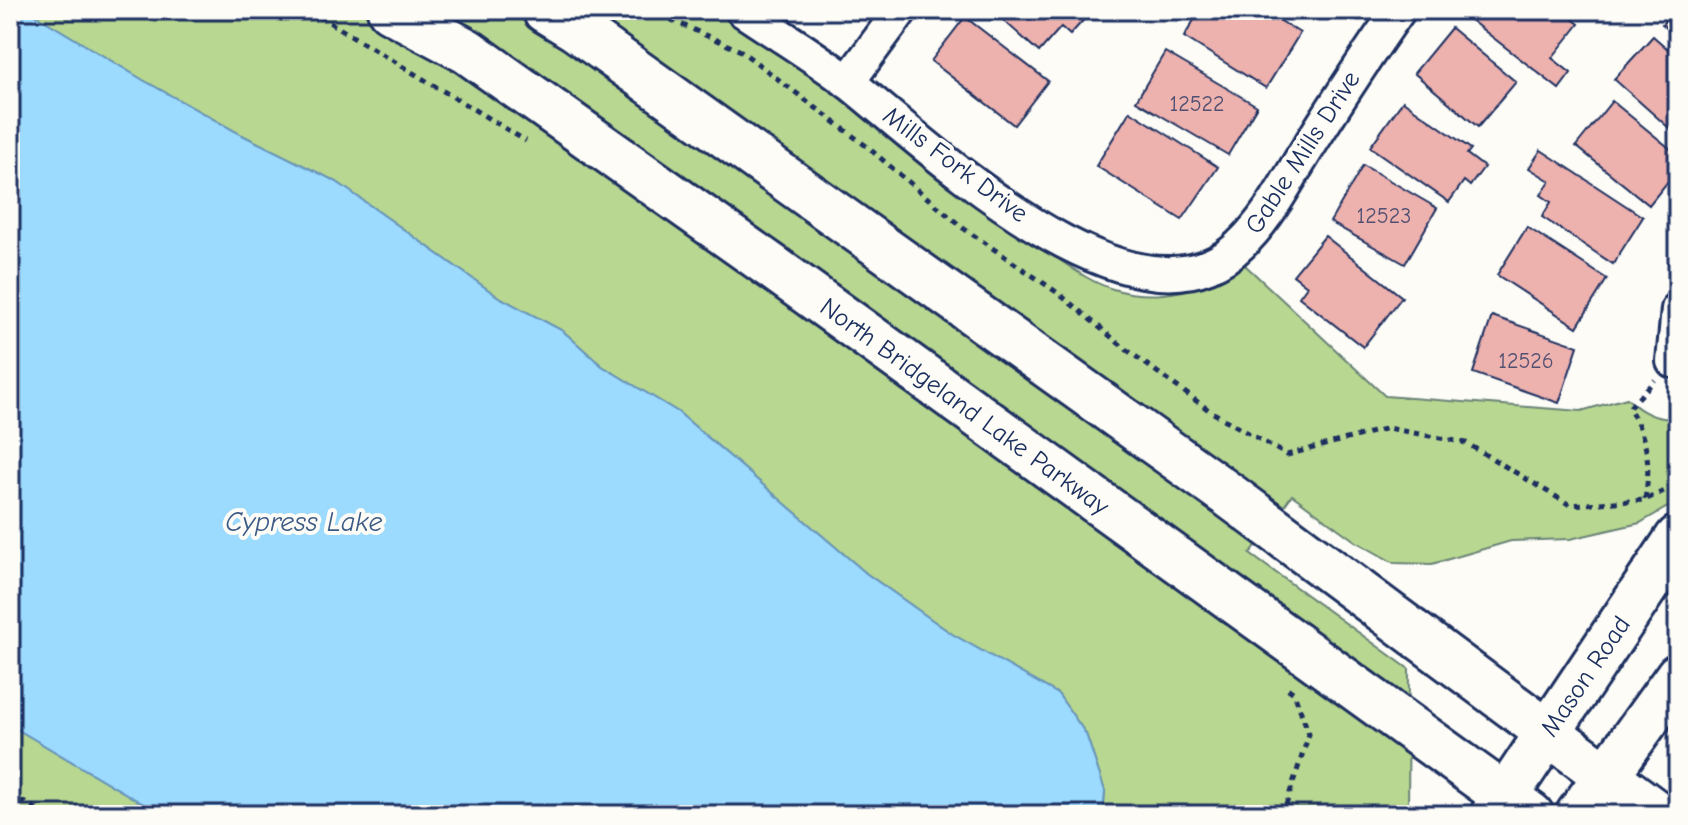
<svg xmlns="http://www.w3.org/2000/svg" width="1688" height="825" font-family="'Comic Neue',sans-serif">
  <rect width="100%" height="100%" fill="#fdfcf7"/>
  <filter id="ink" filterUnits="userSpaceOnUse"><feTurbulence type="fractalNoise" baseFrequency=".0125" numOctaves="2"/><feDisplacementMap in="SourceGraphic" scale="16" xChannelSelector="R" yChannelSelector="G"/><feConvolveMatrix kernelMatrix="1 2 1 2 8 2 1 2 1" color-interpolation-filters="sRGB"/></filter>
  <g filter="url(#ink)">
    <g fill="#b8d790" stroke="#6a8377" stroke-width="2">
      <path d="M27,10h687l73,49 261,193c20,13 41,30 65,37 44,14 94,0 132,-24l140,131 196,15 46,-13c13,14 31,23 51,20v83l-38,22 -70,16 -59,2 -79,23 -38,-1 -39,-22 -63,-46 -42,59 159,115 -1,146h-305l2,-24 -19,-57 -28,-40 -106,-60 -85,-60 -189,-162 -76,-46 -39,-35 -66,-35 -160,-114 -95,-47 -99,-55z"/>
      <path d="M10,725l152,90h-152z"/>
    </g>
    <path fill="#9cdafe" stroke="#6896be" stroke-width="2" d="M10,10h17l116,70 99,55 95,47 160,114 66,35 39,35 76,46 189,162 85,60 106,60 28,40 19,57 -2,24h-941l-152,-90z"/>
    <g fill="#edb1ae" stroke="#1b2f5e" stroke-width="2">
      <path d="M992,10h88l7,6 -17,19 -9,-8 -22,25z"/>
      <path d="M1200,10h63l37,23 -34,55 -82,-51z"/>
      <path d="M1461,10h100l18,14 -27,34 19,15 -12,16 -99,-77z"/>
      <path d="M1675,10h3v28l-16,-14z"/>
      <path d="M965,17l83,64 -34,44 -83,-64z"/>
      <path d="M1451,28l65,54 -38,45 -64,-54z"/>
      <path d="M1653,36l25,22v78l-64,-57z"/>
      <path d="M1165,52l92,54 -29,49 -92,-54z"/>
      <path d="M1403,101l68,48 -4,5 17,13 -14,19 -6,-5 -15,21 -79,-55z"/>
      <path d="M1612,101l66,54v14l-29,36 -73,-59z"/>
      <path d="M1130,111l88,56 -36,53 -86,-54z"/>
      <path d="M1541,150l102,67 -30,47 -71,-47 9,-15 -10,-7 9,-14 -21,-13z"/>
      <path d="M1363,165l74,43 -32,56 -75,-42z"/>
      <path d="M1527,227l80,52 -30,48 -80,-52z"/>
      <path d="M1325,236l77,61 -39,50 -64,-50 8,-11 -14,-11z"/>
      <path d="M1492,316l86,30 -19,57 -86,-30z"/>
    </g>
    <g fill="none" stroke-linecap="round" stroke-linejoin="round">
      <g stroke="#1b2f5e" stroke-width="38">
        <g id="minor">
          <path d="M742,10c37,25 76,48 110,75 80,64 286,261 388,160 28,-26 46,-62 66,-94 30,-48 60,-95 93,-141"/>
          <path d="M848,82l53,-72"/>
          <path d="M1673,361l5,-52"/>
        </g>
      </g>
      <g stroke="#1b2f5e" stroke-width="50">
        <g id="secondary">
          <path d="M390,10l77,41 304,215 760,549"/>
          <path d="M545,10l31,19 654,467 429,319"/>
          <path d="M1493,815l185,-277"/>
          <path d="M1578,815l100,-139"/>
        </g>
      </g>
      <g stroke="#1b2f5e" stroke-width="5" stroke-dasharray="6 6" stroke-linecap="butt">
        <path d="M309,10l217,131"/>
        <path d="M649,10l92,41 124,94 98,83 95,65 69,57 83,61 77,44 101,-27 78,15 104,62 75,-5 23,-11 10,-9"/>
        <path d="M1645,499c6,-36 3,-59 -16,-91l26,-28"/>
        <path d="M10,795l38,20"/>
        <path d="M1279,815l7,-10 23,-71 -15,-41 -7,-5"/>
      </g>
      <use href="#minor" stroke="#fdfcf7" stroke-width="32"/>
      <use href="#secondary" stroke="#fdfcf7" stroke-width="44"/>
    </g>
  </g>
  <g text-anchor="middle" stroke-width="8" stroke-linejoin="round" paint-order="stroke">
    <g font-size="22" fill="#505072">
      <text x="1197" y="111">12522</text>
      <text x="1384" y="223">12523</text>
      <text x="1526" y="368">12526</text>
    </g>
    <g font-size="26" fill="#1b2f5e" stroke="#fdfcf7">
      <text transform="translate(1302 152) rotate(-57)" y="9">Gable Mills Drive</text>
      <text transform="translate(956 164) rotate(37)" y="9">Mills Fork Drive</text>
      <text transform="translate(965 406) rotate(36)" y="9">North Bridgeland Lake Parkway</text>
      <text transform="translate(1585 676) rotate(-56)" y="9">Mason Road</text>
    </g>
    <g font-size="28" font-style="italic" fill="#3b5a86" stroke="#fdfcf7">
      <text x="304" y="531">Cypress Lake</text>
    </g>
  </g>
  <rect width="1688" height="825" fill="none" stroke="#fdfcf7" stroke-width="40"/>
  <rect x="20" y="20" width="1648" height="785" fill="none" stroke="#1b2f5e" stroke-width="3" filter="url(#ink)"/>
</svg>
